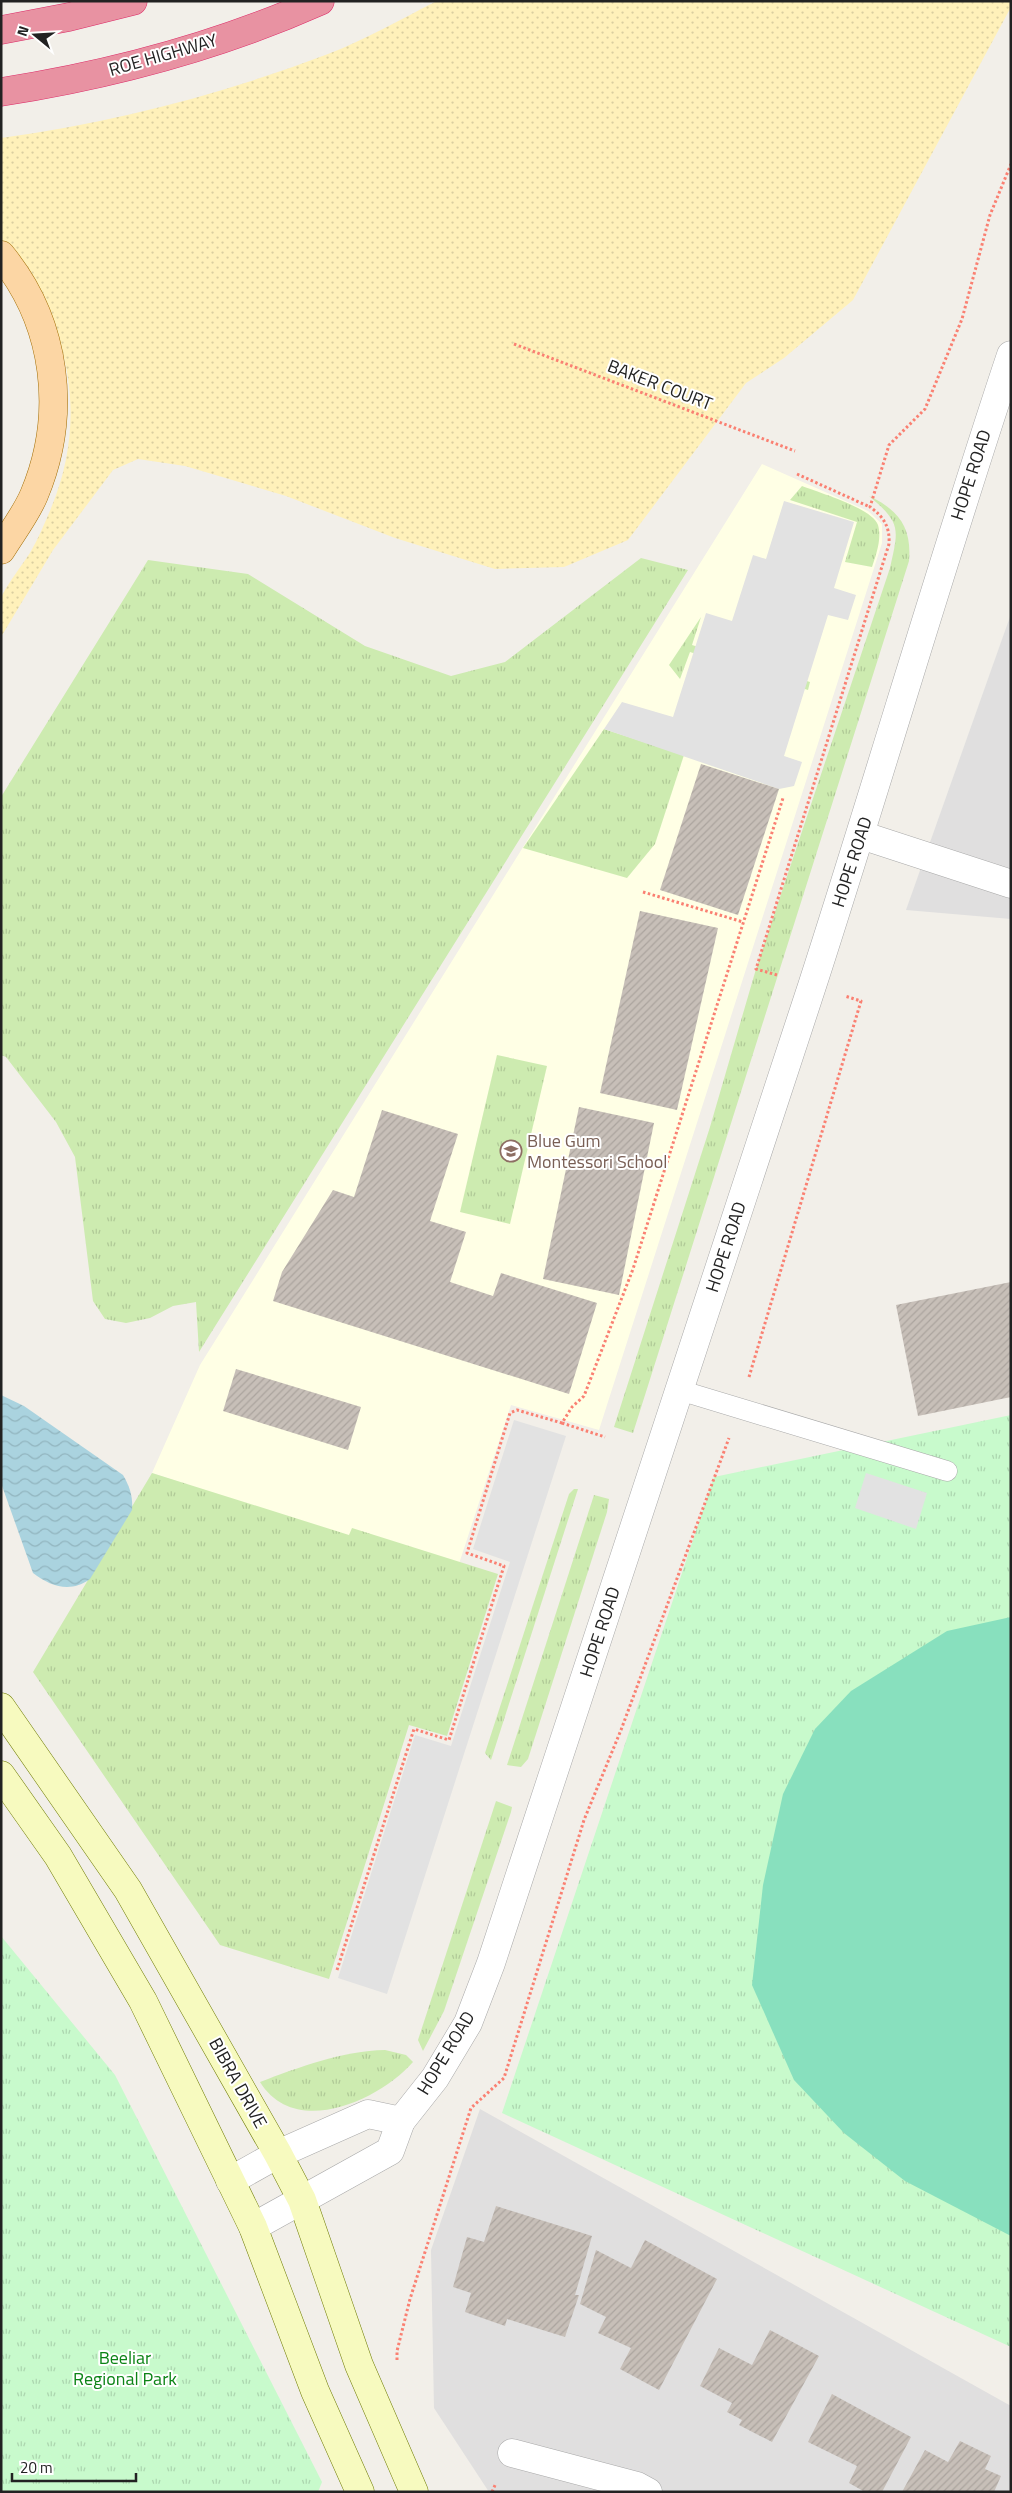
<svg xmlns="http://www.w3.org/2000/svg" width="1012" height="2493" font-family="'Titillium Web',sans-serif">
  <defs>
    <pattern id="grass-tufts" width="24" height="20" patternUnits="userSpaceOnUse" patternTransform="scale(1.25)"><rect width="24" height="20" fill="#cdebb0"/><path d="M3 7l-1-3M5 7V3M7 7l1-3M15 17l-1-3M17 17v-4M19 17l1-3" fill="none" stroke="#b0c997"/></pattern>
    <pattern id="sand-dots" width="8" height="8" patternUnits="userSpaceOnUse" patternTransform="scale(1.25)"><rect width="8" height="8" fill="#fff1ba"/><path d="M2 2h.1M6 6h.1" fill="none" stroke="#dacea0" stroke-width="1.8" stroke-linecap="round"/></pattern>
    <pattern id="park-tufts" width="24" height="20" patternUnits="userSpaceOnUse" patternTransform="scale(1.25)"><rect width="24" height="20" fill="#c8facc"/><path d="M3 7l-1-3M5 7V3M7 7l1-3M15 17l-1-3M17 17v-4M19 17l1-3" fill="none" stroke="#acd6af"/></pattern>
    <pattern id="water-waves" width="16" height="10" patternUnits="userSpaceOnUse" patternTransform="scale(1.25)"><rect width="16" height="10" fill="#aad3df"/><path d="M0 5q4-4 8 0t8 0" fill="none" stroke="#92b5bf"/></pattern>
    <pattern id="building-hatch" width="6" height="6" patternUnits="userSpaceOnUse" patternTransform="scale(1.25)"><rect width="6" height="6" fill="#c7bfb8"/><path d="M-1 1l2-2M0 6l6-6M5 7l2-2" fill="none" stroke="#aba49e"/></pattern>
  </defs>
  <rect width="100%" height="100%" fill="#f2efe9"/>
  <g fill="#e0dfdf">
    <path d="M1011,614v305l-105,-9z"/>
    <path d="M480,2109l531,297v86h-522l-55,-84 -3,-158z"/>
  </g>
  <path fill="#ffffe5" d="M762,464l106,47 14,13v19l-283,887 -88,-25 -55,168 -304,-100 48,-108z"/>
  <g fill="url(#grass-tufts)">
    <path d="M802,486c18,7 70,22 76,39 4,14 -2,30 -6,42l-27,-5 12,-40 -67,-22z"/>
    <path d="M869,496c30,14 43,32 40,65l-276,872 -19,-6 96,-300 46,-158 134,-401c9,-40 11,-45 -21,-72z"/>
    <path d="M641,558l47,12 -489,782 -3,-50 -23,4 -23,12 -24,5 -21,-4 -12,-18 -18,-144 -19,-35 -50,-65 -5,-2v-258l147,-237 100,14 117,72 86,30 54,-14z"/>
    <path d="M701,617l-9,28 118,37 -2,8 -118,-38 -10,27 -11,-14z"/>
    <path d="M604,729l80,26 -29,89 -28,34 -104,-30z"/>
    <path d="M497,1055l50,11 -37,158 -50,-12z"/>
    <path d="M152,1473l197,62 3,-7 146,46 -51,162 -38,-11 -80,254 -109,-34 -187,-273z"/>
    <path d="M574,1489h4l-87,271 -6,-7 84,-259z"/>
    <path d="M594,1495l15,4 -2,13 -79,247 -7,8 -14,-2z"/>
    <path d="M496,1801l16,6 -1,5 -67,199 -21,40 -5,-11z"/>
    <path d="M385,2050l21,5 7,7c-33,38 -118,77 -153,20 39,-15 83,-31 125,-32z"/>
  </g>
  <path fill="url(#sand-dots)" d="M437,1h574v6l-158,293 -69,58 -38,25 -118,157 -64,27 -69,2 -100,-31 -109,-42 -101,-30 -47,-7 -25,11 -60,80 -52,87c0,-11 -1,-26 0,-38 3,-11 23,-36 30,-48 7,-12 13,-26 18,-38 42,-96 21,-196 -48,-273v-102c111,-15 222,-44 327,-84 37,-14 73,-35 109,-53z"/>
  <g fill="url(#park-tufts)">
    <path d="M1011,1415v932l-509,-234 212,-636z"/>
    <path d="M1,1936l114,139 207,407 -4,10h-317z"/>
  </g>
  <path fill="#88e0be" d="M1011,1617v619l-106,-55 -61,-48 -50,-53 -42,-95 11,-100 20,-91 32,-65 36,-38 96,-60z"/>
  <g fill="#e2e2e2">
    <path d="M784,501l70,21 -20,66 22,7 -8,25 -20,-5 -44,141 18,6 -8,24 -15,3 -175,-60 18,-27 51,15 33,-104 26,8 21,-66 13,4z"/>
    <path d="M514,1420l52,16 -179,558 -49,-16 77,-243 36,11 59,-184 -37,-13z"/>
    <path d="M866,1473l61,20 -11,36 -61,-21z"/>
  </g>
  <path fill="url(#water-waves)" d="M1,1395l23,11 99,69c7,12 10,22 9,35l-42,69c-19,14 -39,8 -57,-6l-32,-90z"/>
  <g fill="url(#building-hatch)">
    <path d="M701,764l78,25 -41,126 -78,-25z"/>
    <path d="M640,911l78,17 -41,182 -77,-17z"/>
    <path d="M579,1107l75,16 -35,172 -76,-16z"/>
    <path d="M382,1110l76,24 -28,87 36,11 -16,50 43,14 8,-23 96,30 -28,91 -296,-93 9,-29 51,-82 21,7z"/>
    <path d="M1011,1282v115l-93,19 -22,-111z"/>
    <path d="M236,1369l125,38 -13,43 -125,-39z"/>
    <path d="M496,2206l96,30 -17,59h4l-14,42 -58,-18 -2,7 -40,-14 6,-19 -18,-6 14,-50 17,5z"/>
    <path d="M645,2240l72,39 -58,111 -39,-21 11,-21 -33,-15 8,-16 -26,-13 16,-54 35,18z"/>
    <path d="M770,2330l49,26 -47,86 -33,-17 3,-5 -15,-8 5,-9 -32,-17 19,-38 33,17z"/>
    <path d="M832,2394l79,43 -29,55h-17l-16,-9 8,-17 -49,-24z"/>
    <path d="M960,2441l31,15 -6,13 16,7 -7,16h-92l23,-42 23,12z"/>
  </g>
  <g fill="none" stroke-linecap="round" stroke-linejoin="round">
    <g stroke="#a9a9a9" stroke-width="21">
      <path id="lane" d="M679,1390l268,81"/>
    </g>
    <g stroke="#a9a9a9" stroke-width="29">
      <g id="street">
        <path d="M861,835l150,49"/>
        <path d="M230,2181l48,-27 90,-40 33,7"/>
        <path d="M253,2227l137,-76 11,-30 34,-43 33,-55 23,-60 321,-977c68,-210 129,-422 199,-631"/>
        <path d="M512,2453l125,33 11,6"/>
      </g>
    </g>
    <g stroke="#707d05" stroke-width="29">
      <g id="secondary">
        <path d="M1,1707l127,183 150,264 24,46 57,165 55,127"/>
        <path d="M1,1775l57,81 85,145 110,226 62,164 45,101"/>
      </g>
    </g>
    <g stroke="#a06b00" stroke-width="29">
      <path id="primary" d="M1,255c56,68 67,159 33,240 -8,19 -22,37 -33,55"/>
    </g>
    <g stroke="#dc2a67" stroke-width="29">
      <g id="highway">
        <path d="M1,30l68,-13 64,-16"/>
        <path d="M1,92c109,-17 218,-46 319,-91"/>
      </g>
    </g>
    <g stroke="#fa8072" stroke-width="3" stroke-dasharray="2.5 2.5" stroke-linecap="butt">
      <path d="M514,344l281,107"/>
      <path d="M797,474l73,33"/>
      <path d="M643,892l100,30"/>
      <path d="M777,975l-21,-6 133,-425c1,-17 -5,-27 -19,-37l19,-62 36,-36 37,-90 28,-104 21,-51"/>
      <path d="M749,1377l112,-376 -16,-5"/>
      <path d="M562,1423l43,14"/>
      <path d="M337,1970l77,-241 35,11 55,-174 -37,-13 43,-140 7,-3 45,13 10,-16 12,-11 49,-127 150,-471"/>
      <path d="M397,2360v-9l13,-52 61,-191 33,-30 80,-258 37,-90 108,-292"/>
      <path d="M492,2492l4,-9"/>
    </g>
    <use href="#lane" stroke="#fff" stroke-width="20"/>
    <use href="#street" stroke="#fff" stroke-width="28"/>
    <use href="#secondary" stroke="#f7fabf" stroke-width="28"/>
    <use href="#primary" stroke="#fcd6a4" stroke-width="28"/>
    <use href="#highway" stroke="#e892a2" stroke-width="28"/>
  </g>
  <defs>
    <g id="school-ring" transform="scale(1.125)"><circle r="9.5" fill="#fff" stroke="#8d6e63" stroke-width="1.5"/><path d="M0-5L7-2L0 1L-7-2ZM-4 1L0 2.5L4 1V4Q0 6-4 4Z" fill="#8d6e63"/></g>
  </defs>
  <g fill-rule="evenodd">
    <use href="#school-ring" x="511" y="1151"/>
  </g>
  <g text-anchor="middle" stroke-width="4" stroke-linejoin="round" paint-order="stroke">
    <g font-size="18" fill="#222" stroke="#fff">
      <text transform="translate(163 55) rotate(-16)" y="6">ROE HIGHWAY</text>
      <text transform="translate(660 385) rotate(21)" y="6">BAKER COURT</text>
      <text transform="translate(971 475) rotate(-72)" y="6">HOPE ROAD</text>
      <text transform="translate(852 862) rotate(-72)" y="6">HOPE ROAD</text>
      <text transform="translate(726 1247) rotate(-72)" y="6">HOPE ROAD</text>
      <text transform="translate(600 1632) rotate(-72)" y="6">HOPE ROAD</text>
      <text transform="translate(446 2053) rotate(-59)" y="6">HOPE ROAD</text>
      <text transform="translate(238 2083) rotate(61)" y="6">BIBRA DRIVE</text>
    </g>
    <g font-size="18" fill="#785e54" stroke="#fff" text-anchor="start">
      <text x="527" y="1147">Blue Gum<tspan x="527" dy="21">Montessori School</tspan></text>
    </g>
    <g font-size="18" fill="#0c8416" stroke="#fff">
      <text x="125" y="2364">Beeliar<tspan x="125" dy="21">Regional Park</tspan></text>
    </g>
  </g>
  <rect width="1012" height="2493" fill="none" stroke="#222222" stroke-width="5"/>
  <g transform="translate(35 35) rotate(288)" stroke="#ffffff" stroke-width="4" paint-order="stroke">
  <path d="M0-4L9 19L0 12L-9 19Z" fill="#222222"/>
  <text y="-8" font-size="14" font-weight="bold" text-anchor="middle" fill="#222222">N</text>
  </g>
  <path d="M12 2473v8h124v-8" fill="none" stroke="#222222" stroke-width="2.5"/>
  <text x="20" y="2473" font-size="15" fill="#222222" stroke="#ffffff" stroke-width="4" paint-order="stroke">20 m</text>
</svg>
